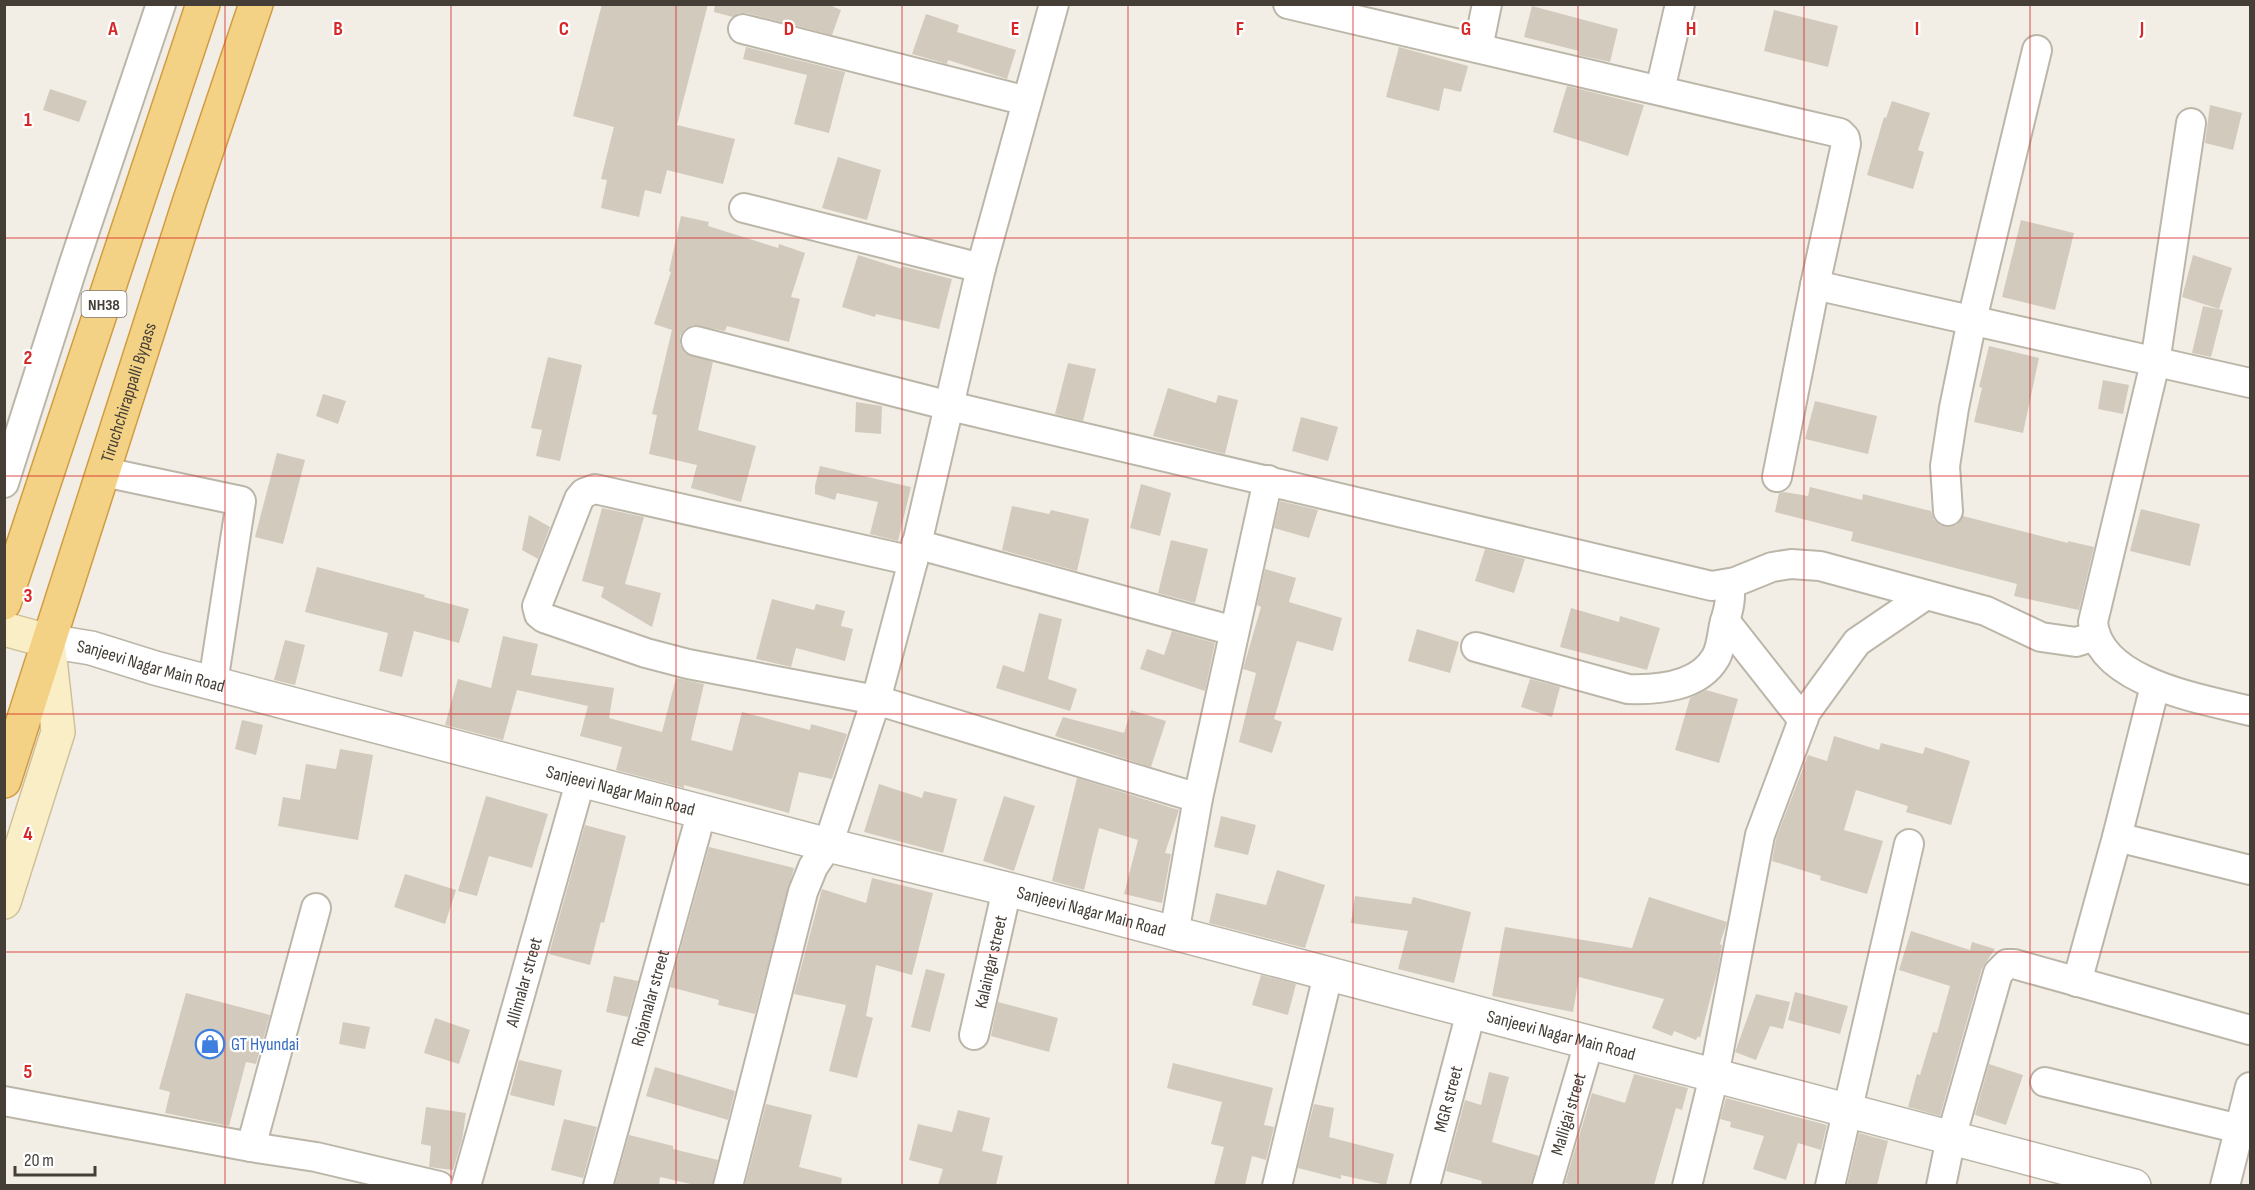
<svg xmlns="http://www.w3.org/2000/svg" width="2255" height="1190" font-family="'Sofia Sans Condensed',sans-serif">
  <rect width="100%" height="100%" fill="#f2eee6"/>
  <g fill="#d2cabc">
    <path d="M602,4h106l-31,121 58,14 -12,45 -56,-14 -6,24 -16,-4 -6,27 -38,-9 6,-28 -6,-1 13,-52 -41,-11z"/>
    <path d="M715,4h112l14,6 -9,25 -85,-22h-8l-6,4 -19,-5z"/>
    <path d="M1532,6l86,23 -8,33 -32,-7 1,-4 -55,-14z"/>
    <path d="M1774,10l64,16 -10,41 -64,-16z"/>
    <path d="M926,14l33,11 -2,7 59,18 -9,29 -59,-19 -1,4 -35,-10z"/>
    <path d="M746,47l99,25 -16,61 -35,-9 13,-49 -64,-16z"/>
    <path d="M1399,47l69,19 -7,26 -17,-4 -5,23 -53,-14z"/>
    <path d="M1567,86l77,19 -16,51 -75,-24z"/>
    <path d="M50,89l37,12 -8,21 -36,-12z"/>
    <path d="M1892,101l38,12 -12,37 6,2 -11,37 -46,-14 17,-58 2,1z"/>
    <path d="M2210,105l32,8 -9,37 -28,-7z"/>
    <path d="M838,157l43,13 -14,50 -45,-12z"/>
    <path d="M681,216l28,6 -1,4 70,22 1,-4 26,9 -14,44 9,2 -11,43 -62,-16 -2,5 -33,-6 -7,4 -5,7v9l5,8 28,9 -15,68 58,16 -15,56 -50,-14 6,-23 -48,-11 8,-39 -5,-1 20,-84 -18,-6 17,-52 -2,-1z"/>
    <path d="M2021,220l53,13 -19,77 -53,-13z"/>
    <path d="M858,255l44,14v-3l50,13 -13,50 -63,-15 -1,3 -33,-10z"/>
    <path d="M2193,255l39,13 -13,41 -37,-12z"/>
    <path d="M2203,306l20,4 -12,47 -19,-4z"/>
    <path d="M1989,346l50,12 -16,75 -49,-11 8,-34 -3,-1z"/>
    <path d="M548,357l34,8 -22,96 -24,-5 6,-26 -11,-2z"/>
    <path d="M1068,363l28,6 -13,52 -28,-7z"/>
    <path d="M2103,380l26,5 -6,29 -25,-5z"/>
    <path d="M1168,388l48,15 2,-8 20,5 -13,54 -72,-18z"/>
    <path d="M323,394l23,7 -8,23 -22,-8z"/>
    <path d="M1815,401l62,15 -9,38 -63,-15z"/>
    <path d="M856,402l26,4 -1,28 -26,-2z"/>
    <path d="M1301,417l37,10 -10,34 -36,-10z"/>
    <path d="M277,453l28,7 -22,84 -28,-7z"/>
    <path d="M820,466l91,21 -13,54 -28,-7 8,-32 -41,-9 -2,7 -20,-6v-8z"/>
    <path d="M1141,484l30,9 -11,43 -30,-8z"/>
    <path d="M1810,487l52,13 1,-6 68,17 3,9 7,6 9,1 7,-2 6,-9 105,27v-2l26,6 -15,63 -65,-14 3,-12 -166,-43 2,-9 -78,-20 4,-19 5,-1 24,4z"/>
    <path d="M1280,501l38,9 -9,28 -35,-10z"/>
    <path d="M1012,506l37,8 2,-4 38,9 -12,52 -75,-21z"/>
    <path d="M602,508l42,9 -19,67 36,9 -9,34 -51,-30 3,-10 -22,-6z"/>
    <path d="M2141,509l59,15 -10,42 -60,-15z"/>
    <path d="M529,515l21,12 -12,32 -16,-9z"/>
    <path d="M1171,540l37,9 -13,54 -37,-10z"/>
    <path d="M1485,549l40,10 -11,34 -39,-12z"/>
    <path d="M317,567l108,28 -1,2 45,12 -10,34 -45,-12 -12,46 -23,-6 9,-38 -83,-21z"/>
    <path d="M1265,569l31,9 -7,24 53,16 -9,33 -36,-10 -23,78 8,3 -10,31 -33,-11 17,-69 -13,-4 18,-62 -4,-2z"/>
    <path d="M772,599l42,11 2,-6 29,7 -4,15 12,3 -8,32 -49,-13 -5,19 -35,-8z"/>
    <path d="M1571,608l48,14 1,-6 40,12 -13,42 -87,-23z"/>
    <path d="M1039,613l23,6 -14,60 29,10 -7,22 -74,-23 7,-23 21,7z"/>
    <path d="M1417,629l42,13 -9,31 -42,-12z"/>
    <path d="M1172,631l43,12 -10,48 -65,-22 7,-20 17,6z"/>
    <path d="M503,636l35,8 -7,31 83,13 -5,30 53,14 14,-54 28,6 -13,56 41,11 10,-39 68,18 1,-6 36,10 -15,45 -33,-7 -10,41 -105,-28v3l-68,-18 6,-23 -42,-11 8,-30 -71,-16 -14,50 -58,-15 13,-46 33,9z"/>
    <path d="M285,640l20,5 -10,40 -21,-5z"/>
    <path d="M1530,679l30,8 -8,30 -31,-10z"/>
    <path d="M1706,690l32,9 -19,64 -44,-13 15,-52z"/>
    <path d="M1131,710l35,11 -15,46 -96,-31 8,-19 61,16z"/>
    <path d="M242,720l21,5 -7,30 -21,-6z"/>
    <path d="M1834,736l45,14 2,-7 42,11 2,-7 45,14 -19,64 -45,-13 2,-6 -52,-16 -12,40 39,11 -16,53 -47,-14 1,-4 -49,-15 4,-22 32,-84 19,6z"/>
    <path d="M340,749l33,6 -15,85 -80,-14 5,-29 17,3 6,-36 30,5z"/>
    <path d="M1077,778l102,32 -14,43 6,1 -9,49 -38,-9 14,-54 -39,-12 -15,62 -32,-9z"/>
    <path d="M879,784l43,14 2,-7 33,8 -14,54 -79,-21z"/>
    <path d="M486,796l62,18 -16,54 -43,-12 -12,40 -19,-5z"/>
    <path d="M1004,796l31,10 -21,65 -31,-10z"/>
    <path d="M1221,816l35,9 -8,30 -34,-8z"/>
    <path d="M585,825l41,11 -22,87 -3,-1 -11,43 -41,-11z"/>
    <path d="M709,847l85,21 -39,146 -37,-9 1,-5 -49,-13z"/>
    <path d="M1277,870l48,15 -20,63 -96,-25 7,-30 50,12z"/>
    <path d="M405,874l51,16 -11,34 -51,-17z"/>
    <path d="M872,878l61,15 -21,82 -36,-10 -10,51 7,2 -16,60 -28,-7 17,-66 -52,-11 28,-105 44,14z"/>
    <path d="M1355,896l56,8 2,-7 58,15 -17,71 -56,-14 10,-38 -57,-8z"/>
    <path d="M1649,897l78,25 -7,22 2,1 -4,24 -18,69 -2,-2 -2,4 -22,-9 -2,5 -20,-8 12,-29 -85,-22 -6,35 -81,-16 13,-69 127,21z"/>
    <path d="M1911,931l59,19 2,-8 23,7 -13,19 -42,148 -32,-9 9,-33 3,1 13,-43 4,1 13,-47 -51,-16z"/>
    <path d="M926,969l19,5 -15,58 -19,-5z"/>
    <path d="M1261,975l35,9 -8,31 -36,-10z"/>
    <path d="M614,976l24,5 -10,36 -22,-5z"/>
    <path d="M1795,992l53,14 -8,28 -52,-14z"/>
    <path d="M186,993l84,22 -14,49 -10,-2 -17,64 -64,-13 5,-21 -11,-3z"/>
    <path d="M1756,994l34,8 -7,27 -13,-3 -14,34 -21,-8z"/>
    <path d="M998,1002l60,16 -9,34 -58,-16z"/>
    <path d="M435,1018l35,12 -11,34 -35,-11z"/>
    <path d="M343,1022l27,5 -5,22 -26,-5z"/>
    <path d="M519,1060l43,10 -8,36 -44,-11z"/>
    <path d="M1173,1063l100,25 -9,37 10,2 -8,33 -14,-4 -7,29h-31l10,-38 -13,-3 11,-42 -55,-14z"/>
    <path d="M1989,1064l34,11 -17,50 -31,-10z"/>
    <path d="M655,1067l80,24 -7,29 -82,-24z"/>
    <path d="M1489,1072l20,5 -17,65 47,14 -8,29h-50l1,-4 -36,-10 19,-71 16,5z"/>
    <path d="M1634,1074l54,14 -6,22 -6,-2 -22,77h-79l-10,-2 27,-90 33,10z"/>
    <path d="M1726,1098l101,27 -6,25 -23,-7 -12,37 -33,-11 11,-33 -34,-9 1,-5 -11,-3z"/>
    <path d="M766,1104l46,11 -13,52 43,11 -1,7h-96z"/>
    <path d="M1314,1104l20,4 -5,29 65,17 -8,31 -45,-10v4l-43,-11z"/>
    <path d="M426,1107l40,6 -4,27 -9,30 -24,-3 2,-21 -10,-2z"/>
    <path d="M958,1110l32,8 -8,33 21,5 -7,29h-58l5,-16 -34,-9 9,-36 34,8z"/>
    <path d="M564,1119l33,8 -14,51 -32,-8z"/>
    <path d="M1859,1133l29,8 -11,44h-30z"/>
    <path d="M629,1135l44,11v3l45,11 -6,25h-17l-35,-8 -1,8h-44z"/>
  </g>
  <g fill="none" stroke-linecap="round" stroke-linejoin="round">
    <g stroke="#bcb6a9" stroke-width="32">
      <g id="minor">
        <path d="M1288,4l552,129 5,5 1,6 -31,141 -38,192"/>
        <path d="M743,29l284,72"/>
        <path d="M1478,48l9,-44"/>
        <path d="M1660,90l20,-86"/>
        <path d="M2191,123l-36,240 -62,259c5,61 110,77 157,89"/>
        <path d="M744,208l237,60"/>
        <path d="M1815,285l435,98"/>
        <path d="M696,341l254,65 762,180 23,-4 37,-15 19,-3 29,2 166,45 55,26 35,5 19,-6"/>
        <path d="M104,472l137,29 -28,182"/>
        <path d="M4,483l70,-220 87,-259"/>
        <path d="M1948,511l-3,-45 9,-58 18,-88 65,-270"/>
        <path d="M916,544l318,87"/>
        <path d="M913,561l-318,-72 -11,4 -5,6 -42,107 2,8 5,4 102,35 42,11 188,36 322,98"/>
        <path d="M1725,621l78,99"/>
        <path d="M1476,647l152,42c31,1 71,-2 88,-32 5,-9 6,-22 8,-32 4,-14 8,-26 5,-41"/>
        <path d="M2117,837l133,33"/>
        <path d="M1174,934l24,-136 70,-318"/>
        <path d="M2077,982l40,-145 38,-151"/>
        <path id="s1" d="M974,1035l33,-146"/>
        <path d="M2045,1082l195,47"/>
        <path d="M4,1101l247,46 65,10 123,29"/>
        <path d="M251,1147l65,-239"/>
        <path id="s2" d="M466,1186l115,-407"/>
        <path id="s3" d="M598,1186l104,-375"/>
        <path d="M728,1186l75,-294 10,-25 15,-22 48,-145 37,-139 68,-293 73,-264"/>
        <path d="M1277,1186l51,-211"/>
        <path id="s4" d="M1425,1186l46,-174"/>
        <path id="s5" d="M1547,1186l42,-143"/>
        <path d="M1687,1186l27,-110 46,-241 46,-123 51,-70 69,-47"/>
        <path d="M1830,1186l79,-342"/>
        <path d="M1941,1186l10,-48 47,-165 9,-9h7l236,66"/>
        <path d="M2225,1186l25,-99"/>
      </g>
    </g>
    <g stroke="#bcb6a9" stroke-width="36">
      <g id="tertiary">
        <path id="s6" d="M48,641l43,7 64,20 673,177 179,44 1127,297"/>
      </g>
    </g>
    <g stroke="#cec199" stroke-width="36">
      <path id="secondary" d="M4,629l44,12 10,91 -54,170"/>
    </g>
    <g stroke="#d19c41" stroke-width="36">
      <g id="trunk">
        <path d="M4,603l199,-599"/>
        <path id="s7" d="M4,781l185,-578 67,-199"/>
      </g>
    </g>
    <use href="#minor" stroke="#fff" stroke-width="28"/>
    <use href="#tertiary" stroke="#fff" stroke-width="33"/>
    <use href="#secondary" stroke="#faeec7" stroke-width="33"/>
    <use href="#trunk" stroke="#f4d285" stroke-width="33"/>
  </g>
  <path fill="none" stroke="#d62828" stroke-width="1.5" stroke-opacity="0.55" d="M225,4v1182M451,4v1182M676,4v1182M902,4v1182M1128,4v1182M1353,4v1182M1578,4v1182M1804,4v1182M2030,4v1182M4,238h2246M4,476h2246M4,714h2246M4,952h2246"/>
  <defs>
    <g id="shop-ring" transform="scale(1.5)"><circle r="9.5" fill="#fff" stroke="#3f7fe0" stroke-width="1.5"/><path d="M-5-2.5h2.3a2.7 3.5 0 0 1 5.4 0H5L5.5 6h-11ZM-1.5-2.5h3a1.5 2.3 0 0 0-3 0Z" fill="#3f7fe0"/></g>
  </defs>
  <g fill-rule="evenodd">
    <use href="#shop-ring" x="210" y="1044"/>
  </g>
  <g text-anchor="middle" stroke-width="4.5" stroke-linejoin="round" paint-order="stroke">
    <rect fill="#fff" stroke="#7c7872" stroke-width="1.5" x="81.5" y="291" width="45" height="26" rx="4.5"/>
    <g font-size="16" font-weight="bold" fill="#443e36">
      <text x="104" y="310">NH38</text>
    </g>
    <g font-size="18" fill="#443e36" stroke="#fff">
      <text dy="6" stroke="none"><textPath href="#s7" startOffset="408">Tiruchchirappalli Bypass</textPath></text>
      <text dy="6" stroke="none"><textPath href="#s6" startOffset="106">Sanjeevi Nagar Main Road</textPath></text>
      <text dy="6" stroke="none"><textPath href="#s6" startOffset="592">Sanjeevi Nagar Main Road</textPath></text>
      <text dy="6" stroke="none"><textPath href="#s6" startOffset="1078">Sanjeevi Nagar Main Road</textPath></text>
      <text dy="6" stroke="none"><textPath href="#s1" startOffset="75">Kalaingar street</textPath></text>
      <text dy="6" stroke="none"><textPath href="#s2" startOffset="212">Allimalar street</textPath></text>
      <text dy="6" stroke="none"><textPath href="#s3" startOffset="195">Rojamalar street</textPath></text>
      <text dy="6" stroke="none"><textPath href="#s6" startOffset="1564">Sanjeevi Nagar Main Road</textPath></text>
      <text dy="6" stroke="none"><textPath href="#s4" startOffset="90">MGR street</textPath></text>
      <text dy="6" stroke="none"><textPath href="#s5" startOffset="75">Malligai street</textPath></text>
    </g>
    <g font-size="18" fill="#366cbe" stroke="#fff" text-anchor="start">
      <text x="231" y="1050">GT Hyundai</text>
    </g>
  </g>
  <g font-size="20" text-anchor="middle" font-weight="bold" fill="#d62828" stroke="#fff" stroke-width="4.5" stroke-linejoin="round" paint-order="stroke">
    <text x="113" y="35">A</text>
    <text x="338" y="35">B</text>
    <text x="564" y="35">C</text>
    <text x="789" y="35">D</text>
    <text x="1015" y="35">E</text>
    <text x="1240" y="35">F</text>
    <text x="1466" y="35">G</text>
    <text x="1691" y="35">H</text>
    <text x="1917" y="35">I</text>
    <text x="2142" y="35">J</text>
    <text x="28" y="126">1</text>
    <text x="28" y="364">2</text>
    <text x="28" y="602">3</text>
    <text x="28" y="840">4</text>
    <text x="28" y="1078">5</text>
  </g>
  <rect width="2255" height="1190" fill="none" stroke="#443e36" stroke-width="12"/>
  <path d="M15 1166v9h80v-9" fill="none" stroke="#443e36" stroke-width="3"/>
  <text x="24" y="1166" font-size="18" fill="#443e36" stroke="#ffffff" stroke-width="4.5" paint-order="stroke">20 m</text>
</svg>
